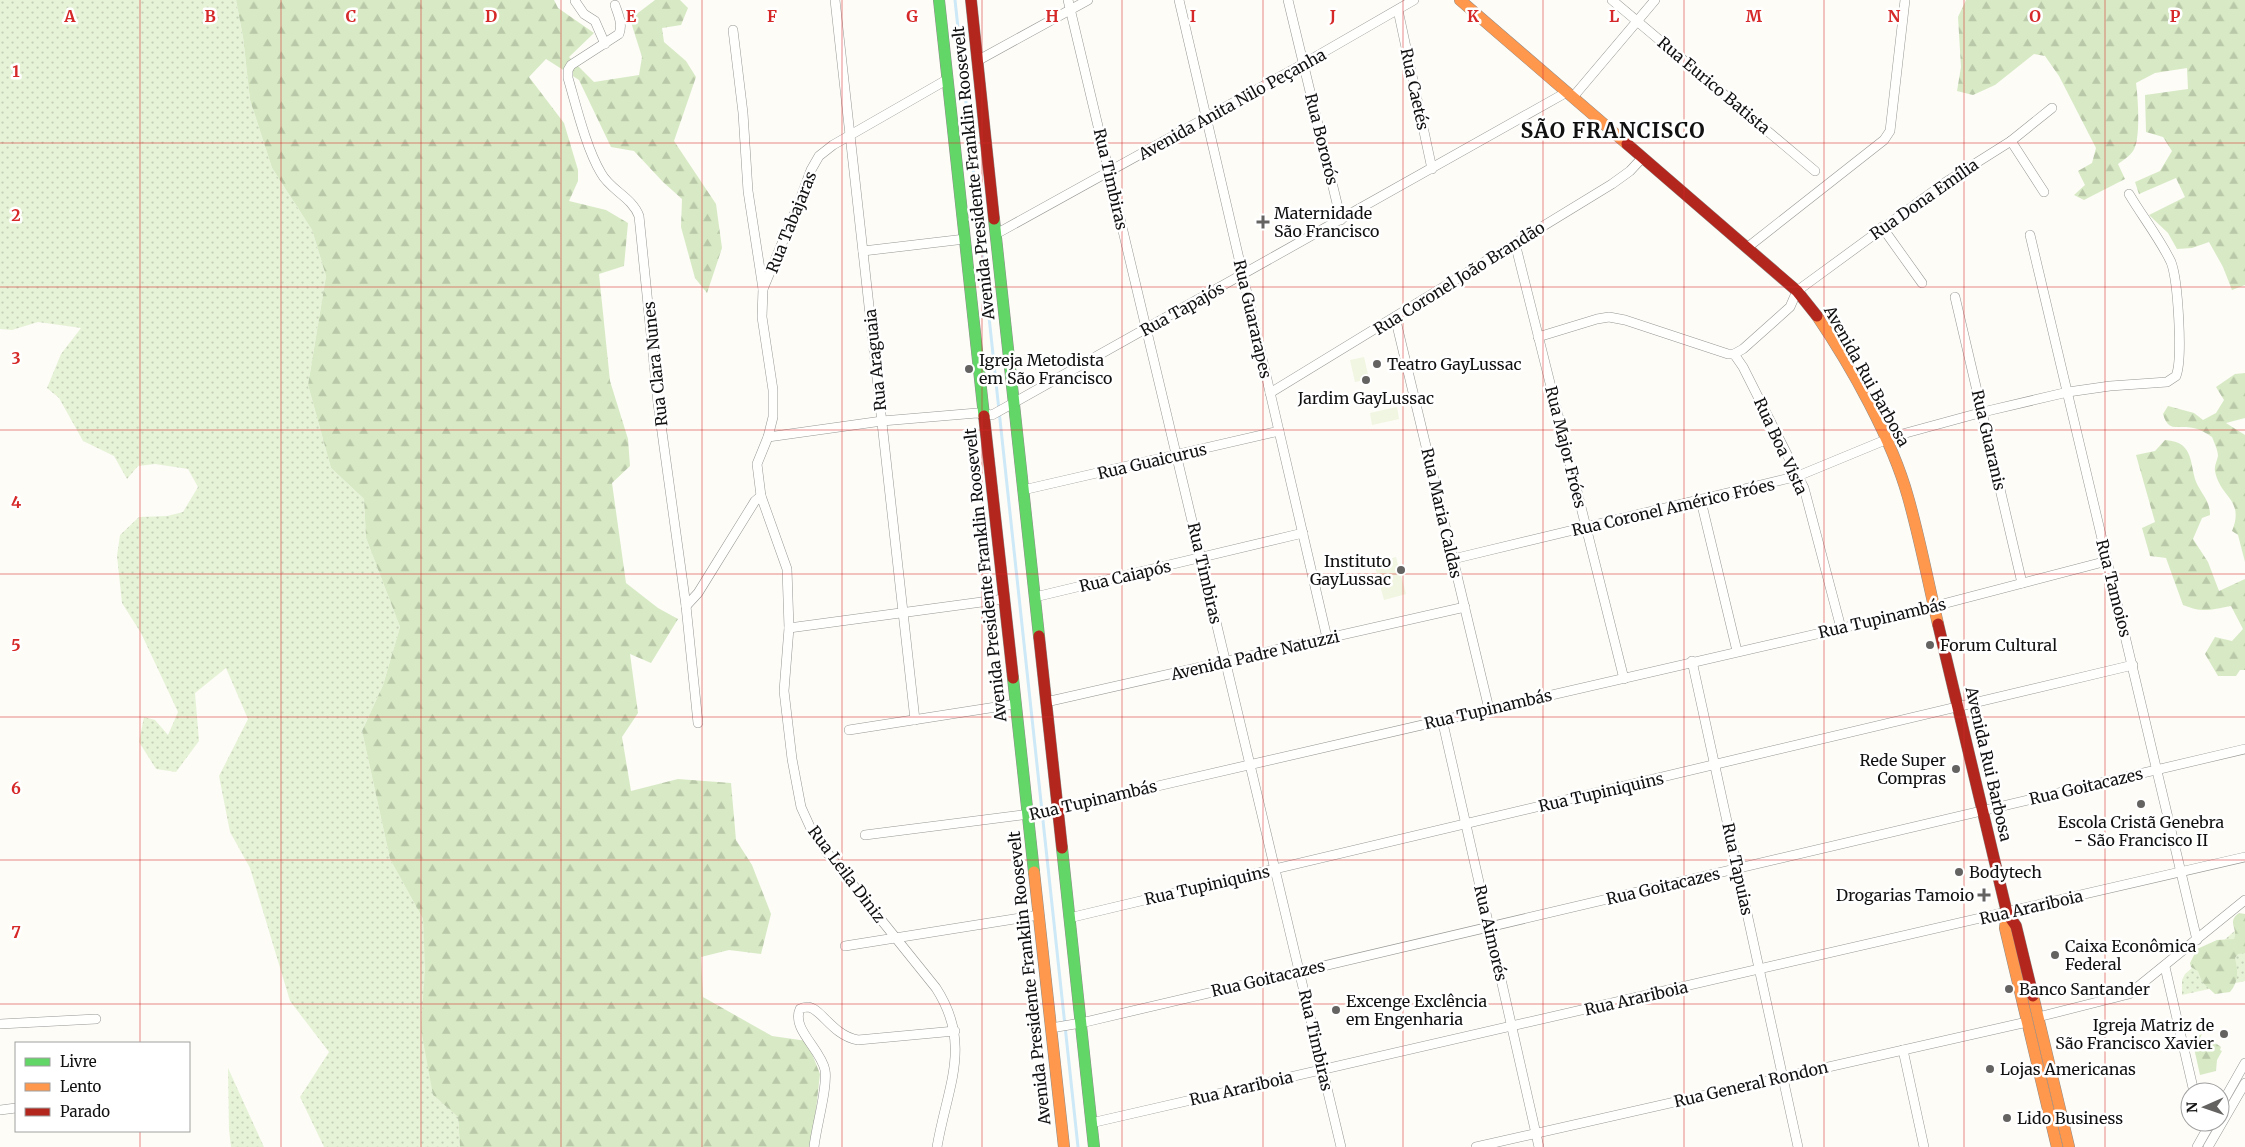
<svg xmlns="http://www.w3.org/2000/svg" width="2245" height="1147" font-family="Merriweather,serif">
  <defs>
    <pattern id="grass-dots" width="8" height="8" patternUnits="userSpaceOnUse" patternTransform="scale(1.25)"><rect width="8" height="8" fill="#e7f3d7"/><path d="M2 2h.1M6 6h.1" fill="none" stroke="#c5cfb8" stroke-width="1.8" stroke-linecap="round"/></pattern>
    <pattern id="forest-firs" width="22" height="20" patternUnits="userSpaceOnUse" patternTransform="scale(1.25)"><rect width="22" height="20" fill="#d8eac5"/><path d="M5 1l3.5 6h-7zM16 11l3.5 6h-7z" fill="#b8c8a8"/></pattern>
  </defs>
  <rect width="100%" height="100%" fill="#fdfcf7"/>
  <g fill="url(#grass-dots)">
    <path d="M0,0h236l7,37 7,63 22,68 40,62 14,46 -18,109 23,83 33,31 2,39 34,89 -17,58 -21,46 28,128 33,60 10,176 25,22 2,30h-136l-24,-50 29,-45 -39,-51 -40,-133 -20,-36 -11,-56 29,-57 -22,-51 -31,25 4,48 -23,31 -20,-3 -17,-27 5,-25 11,3 13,15 10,-23 -37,-79 -19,-30 -5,-47 3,-21 19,-18 28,-1 16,-4 15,-25 -10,-18 -33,-5 -17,2 -11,13 -13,-23 -31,-15 -24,-43 -12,-10 14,-34 20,-26 -43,-6 -26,8 -12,-1z"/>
    <path d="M2245,922v59l-63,14v-15l3,-6z"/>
    <path d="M228,1068l36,79h-33l-2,-17z"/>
  </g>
  <g fill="url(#forest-firs)">
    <path d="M236,0h318l4,8 36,25 -25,24 25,25 45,-7 3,-18 -12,-38 25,-19h25l8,8 -7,17 -19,3 2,14 22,19 10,16 -22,64 42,63 6,44 -15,45 -12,-15 -14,-51 1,-28 -19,-17 -29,-31 -23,-4 -32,-67 -33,-21 -17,18 35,46 14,47v11l-9,20 37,9 22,13 -4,43 -25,8 11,107 18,58 2,27 -18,17 14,100 32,25 20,11 -27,44 -21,-9 8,59 -16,24 9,54 47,-12 53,4 5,57 16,25 19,49 -10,40 -32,-4 -28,7 2,40 69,39 35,5 13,33 -7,62 -4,11h-349l-2,-30 -25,-22 -12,-66 4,-60 -2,-50 -33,-60 -28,-128 21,-46 17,-58 -34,-89 -2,-39 -33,-31 -23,-83 18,-109 -14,-46 -40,-62 -22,-68 -7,-63z"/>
    <path d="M1966,0h279v285l-13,5 -9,-23 -14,-25 -17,6 -15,1 -9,-16 -19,-18 36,-18 -9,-19 -37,16 -4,-12 25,-11 12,-20 -9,-14 -17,-5 -1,-37 43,-6 -1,-21 -32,5 -19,10c2,14 5,57 -3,68 -3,5 -11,10 -15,13l7,15 -41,21 -10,-5 11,-10 -7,-14 14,-8 4,-15 -37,-72 -14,-20 -11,-2 -39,31 -22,10 -16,-4 4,-24 -3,-50z"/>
    <path d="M2245,373v45l-19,5 19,12v127l-7,-27 -6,-4c13,-32 -12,-33 -17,-60 -1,-5 2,-10 3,-15 0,-6 -4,-14 -6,-19 -6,-4 -12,-8 -19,-9 -15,-4 -24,6 -30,-14l5,-8 26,7 9,7 13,-7 8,-13 -8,-13 19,-13z"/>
    <path d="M2165,440c32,2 23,27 33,46 6,11 12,16 12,29l-8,3 -9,21 15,23 11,29 26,-12v91h-5l-4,6h-18l-13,-22 10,-17 17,4 11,-12 -12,-23c-21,4 -28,7 -48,-1l-17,-47 -16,-2 -8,-28 13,-6 -19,-67 19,-4z"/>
    <path d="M2239,913l6,1v39l-7,1 -3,4c3,13 4,23 -5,34l-15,2 -13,-12 -4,-11 -7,-4 -1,-4 7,-14 20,-9 17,-1c5,-10 -8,-17 5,-26z"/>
    <path d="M2202,1034l-2,4 8,6 3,-4 10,7 -1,3 2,1 -5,9 -1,11 -16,4 -8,-36z"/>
  </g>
  <g fill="#f0f6e1">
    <path d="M1364,357l5,22 -14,3 -5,-22z"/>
    <path d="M1397,407l2,12 -27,6 -2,-12z"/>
    <path d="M1396,557l10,37 -22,6 -10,-37z"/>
  </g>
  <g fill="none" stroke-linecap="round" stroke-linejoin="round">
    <path stroke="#cde8f7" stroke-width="3" d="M955,0l123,1147"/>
    <g stroke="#979795" stroke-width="10">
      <g id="street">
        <path d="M835,0l80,720"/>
        <path d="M1068,0l273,1147"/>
        <path d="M1179,0l148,638"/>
        <path d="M1288,0l53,220"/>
        <path d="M1612,0l203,171"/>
        <path d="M575,1l9,13 11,7 10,23"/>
        <path d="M615,5c3,9 8,19 4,29l-48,31 -3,5v8c8,27 18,70 33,95 9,17 31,24 38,43l19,187 28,203 12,117"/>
        <path d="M1398,10l34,159"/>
        <path d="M733,30l10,83 5,78 15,98"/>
        <path d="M977,61l111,-61"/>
        <path d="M1573,97l82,-97"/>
        <path d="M2011,141l33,51"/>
        <path d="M1882,227l40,56"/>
        <path d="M996,234l307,-170 111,-64"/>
        <path d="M2030,235l167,705"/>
        <path d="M1515,243l109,436"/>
        <path d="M1748,247l136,-107 6,-9 15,-131"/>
        <path d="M863,251l102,-12"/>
        <path d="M1955,297l67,286"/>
        <path d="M1395,317l94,392"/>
        <path d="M1538,337l59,-18 12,-2 16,3 103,34h6l9,-5 47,-42 7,-16 149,-109 65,-41 41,-33"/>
        <path d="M1734,354l9,13 61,121 37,140"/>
        <path d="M1270,393l342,-209 18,-13 13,-14"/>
        <path d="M768,437l114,-16 95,-8 15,2 575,-323"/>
        <path d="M1023,490l256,-59"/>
        <path d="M1701,501l36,150"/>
        <path d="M1453,559l345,-83 97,-40 88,-24 85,-20 42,-6 57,-4 9,-6c7,-17 2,-96 -5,-114 -11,-23 -29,-46 -42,-68"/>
        <path d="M1035,597l268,-64"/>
        <path d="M686,606l12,-13 57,-92 6,-5"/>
        <path d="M789,628l215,-29"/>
        <path d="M1692,661l106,486"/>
        <path d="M1046,702l419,-95"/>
        <path d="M1442,719l97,428"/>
        <path d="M849,730l166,-26"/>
        <path d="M865,835l180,-23 871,-201 191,-50"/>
        <path d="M1069,918l1064,-253"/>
        <path d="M845,946l194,-31"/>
        <path d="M2165,967l29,125"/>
        <path d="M2038,1017l91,-23 116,-94"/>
        <path d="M0,1024l96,-5"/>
        <path d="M1051,1028l30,-5 1164,-274"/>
        <path d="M1903,1050l21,97"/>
        <path d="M2220,1107l25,-44"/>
        <path d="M0,1110l16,-2"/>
        <path d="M1091,1123l1154,-266"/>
        <path d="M814,1147c2,-20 14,-60 11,-77 -4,-21 -34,-41 -25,-61 2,-1 5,-2 8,-2 13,1 25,29 50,33l97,-9"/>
        <path d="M937,1147c10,-60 36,-102 -1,-159l-111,-138 -14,-21 -10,-22 -9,-48 -8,-68 5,-63 -2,-59 -26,-73 -4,-32 11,-27 5,-20v-27l-11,-73 1,-28 35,-84 13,-35 8,-14 14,-11 115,-66"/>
        <path d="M1476,1147l551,-125"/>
        <path d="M2197,1147l14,-25"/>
        <path d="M2208,1147l37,-64"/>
      </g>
    </g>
    <g stroke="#8e8d8b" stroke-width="12">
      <g id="fast">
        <path d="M939,0l45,416"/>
        <path d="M994,219l45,417"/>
        <path d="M1013,678l21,194"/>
        <path d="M1062,848l32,299"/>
      </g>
    </g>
    <g stroke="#8e8d8b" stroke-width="12">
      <g id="slow">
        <path d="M1460,0l167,144"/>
        <path d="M1817,316c34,50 75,123 91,181 12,42 20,85 30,127"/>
        <path d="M1034,872l30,275"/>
        <path d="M2007,913l-2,15 52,219"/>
        <path d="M2033,996l36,151"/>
      </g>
    </g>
    <g stroke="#8e8d8b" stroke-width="12">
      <g id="jam">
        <path d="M971,0l23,219"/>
        <path d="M1627,144l170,147 20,25"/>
        <path d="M984,416l29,262"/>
        <path d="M1938,624l69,289 9,13 17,70"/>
        <path d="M1039,636l23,212"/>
      </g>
    </g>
    <use href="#street" stroke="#fffffe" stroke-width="9"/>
    <use href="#fast" stroke="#63d668" stroke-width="11"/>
    <use href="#slow" stroke="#ff974d" stroke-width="11"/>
    <use href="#jam" stroke="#b3261e" stroke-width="11"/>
  </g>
  <path fill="none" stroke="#d62828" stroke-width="1" stroke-opacity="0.55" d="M140,0v1043M281,0v1147M421,0v1147M561,0v1147M702,0v1147M842,0v1147M982,0v1147M1122,0v1147M1263,0v1147M1403,0v1147M1543,0v1147M1684,0v1147M1824,0v1147M1964,0v1147M2105,0v1147M0,143h2245M0,287h2245M0,430h2245M0,574h2245M0,717h2245M0,860h2245M0,1004h2245M140,1131v16"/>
  <g fill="#646362" stroke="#fff" stroke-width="2">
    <path d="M1260.5 214.5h5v5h5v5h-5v5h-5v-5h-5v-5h5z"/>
    <circle cx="1377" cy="364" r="5"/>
    <circle cx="969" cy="369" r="5"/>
    <circle cx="1366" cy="380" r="5"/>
    <circle cx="1401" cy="570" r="5"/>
    <circle cx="1930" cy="645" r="5"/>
    <circle cx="1956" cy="769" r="5"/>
    <circle cx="2141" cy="804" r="5"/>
    <circle cx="1959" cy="872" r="5"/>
    <path d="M1981.5 887.5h5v5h5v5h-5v5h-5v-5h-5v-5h5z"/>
    <circle cx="2055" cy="955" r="5"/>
    <circle cx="2009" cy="989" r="5"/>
    <circle cx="1336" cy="1010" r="5"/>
    <circle cx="2224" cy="1034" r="5"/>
    <circle cx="1990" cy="1069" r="5"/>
    <circle cx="2007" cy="1118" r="5"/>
  </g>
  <g text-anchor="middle" stroke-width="5" stroke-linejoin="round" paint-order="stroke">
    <g font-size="16" fill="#111" stroke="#fff">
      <text transform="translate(1714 85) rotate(40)" y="6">Rua Eurico Batista</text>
      <text transform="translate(1415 89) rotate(78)" y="6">Rua Caetés</text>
      <text transform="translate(1232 104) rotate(-29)" y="6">Avenida Anita Nilo Peçanha</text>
      <text transform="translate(1322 139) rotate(76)" y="6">Rua Bororós</text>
      <text transform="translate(973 173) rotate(-96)" y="6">Avenida Presidente Franklin Roosevelt</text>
      <text transform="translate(1111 179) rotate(77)" y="6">Rua Timbiras</text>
      <text transform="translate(1924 199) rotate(-35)" y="6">Rua Dona Emília</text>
      <text transform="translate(791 222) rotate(-68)" y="6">Rua Tabajaras</text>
      <text transform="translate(1459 278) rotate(-32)" y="6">Rua Coronel João Brandão</text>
      <text transform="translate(1182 309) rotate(-29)" y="6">Rua Tapajós</text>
      <text transform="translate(1253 319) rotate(77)" y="6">Rua Guararapes</text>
      <text transform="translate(875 360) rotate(-96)" y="6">Rua Araguaia</text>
      <text transform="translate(655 364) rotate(-96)" y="6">Rua Clara Nunes</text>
      <text transform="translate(1867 376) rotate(61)" y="6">Avenida Rui Barbosa</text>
      <text transform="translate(1989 440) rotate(77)" y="6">Rua Guaranis</text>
      <text transform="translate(1781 446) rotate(65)" y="6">Rua Boa Vista</text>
      <text transform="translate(1566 447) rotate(76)" y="6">Rua Major Fróes</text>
      <text transform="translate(1152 461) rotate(-13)" y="6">Rua Guaicurus</text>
      <text transform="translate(1673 507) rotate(-13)" y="6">Rua Coronel Américo Fróes</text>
      <text transform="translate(1442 513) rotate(77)" y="6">Rua Maria Caldas</text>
      <text transform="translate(1205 573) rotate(77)" y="6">Rua Timbiras</text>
      <text transform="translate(985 575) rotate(-96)" y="6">Avenida Presidente Franklin Roosevelt</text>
      <text transform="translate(1125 576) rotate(-13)" y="6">Rua Caiapós</text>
      <text transform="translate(2114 588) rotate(76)" y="6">Rua Tamoios</text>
      <text transform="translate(1882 618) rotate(-13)" y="6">Rua Tupinambás</text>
      <text transform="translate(1255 655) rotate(-13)" y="6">Avenida Padre Natuzzi</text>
      <text transform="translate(1488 709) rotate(-13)" y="6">Rua Tupinambás</text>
      <text transform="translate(1989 764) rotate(77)" y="6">Avenida Rui Barbosa</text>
      <text transform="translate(2086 786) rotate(-13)" y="6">Rua Goitacazes</text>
      <text transform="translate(1601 792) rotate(-13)" y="6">Rua Tupiniquins</text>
      <text transform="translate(1093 800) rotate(-13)" y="6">Rua Tupinambás</text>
      <text transform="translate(1738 869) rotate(78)" y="6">Rua Tapuias</text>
      <text transform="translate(847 874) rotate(53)" y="6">Rua Leila Diniz</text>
      <text transform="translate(1207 885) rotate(-13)" y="6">Rua Tupiniquins</text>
      <text transform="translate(1663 886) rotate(-13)" y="6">Rua Goitacazes</text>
      <text transform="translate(2031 907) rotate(-13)" y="6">Rua Arariboia</text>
      <text transform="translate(1491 933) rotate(77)" y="6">Rua Aimorés</text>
      <text transform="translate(1029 978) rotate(-96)" y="6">Avenida Presidente Franklin Roosevelt</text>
      <text transform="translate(1268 978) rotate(-13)" y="6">Rua Goitacazes</text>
      <text transform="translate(1636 998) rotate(-13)" y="6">Rua Arariboia</text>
      <text transform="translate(1316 1040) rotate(77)" y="6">Rua Timbiras</text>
      <text transform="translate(1751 1084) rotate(-13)" y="6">Rua General Rondon</text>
      <text transform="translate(1241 1088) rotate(-13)" y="6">Rua Arariboia</text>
    </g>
    <g font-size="16" fill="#111" stroke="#fff" text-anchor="start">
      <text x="1274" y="219">Maternidade<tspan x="1274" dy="18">São Francisco</tspan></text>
      <text x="979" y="366">Igreja Metodista<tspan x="979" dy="18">em São Francisco</tspan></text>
      <text x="1387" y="370">Teatro GayLussac</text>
      <text x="1366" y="404" text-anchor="middle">Jardim GayLussac</text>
      <text x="1391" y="567" text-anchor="end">Instituto<tspan x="1391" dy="18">GayLussac</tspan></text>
      <text x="1940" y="651">Forum Cultural</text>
      <text x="1946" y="766" text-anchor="end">Rede Super<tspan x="1946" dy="18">Compras</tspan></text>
      <text x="2141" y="828" text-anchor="middle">Escola Cristã Genebra<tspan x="2141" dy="18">- São Francisco II</tspan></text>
      <text x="1969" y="878">Bodytech</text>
      <text x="1974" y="901" text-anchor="end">Drogarias Tamoio</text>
      <text x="2065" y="952">Caixa Econômica<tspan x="2065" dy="18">Federal</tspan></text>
      <text x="2019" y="995">Banco Santander</text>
      <text x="1346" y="1007">Excenge Exclência<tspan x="1346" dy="18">em Engenharia</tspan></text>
      <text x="2214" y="1031" text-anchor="end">Igreja Matriz de<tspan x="2214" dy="18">São Francisco Xavier</tspan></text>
      <text x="2000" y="1075">Lojas Americanas</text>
      <text x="2017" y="1124">Lido Business</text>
    </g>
    <g font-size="21" font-weight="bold" letter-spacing="1" fill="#111" stroke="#fff">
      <text x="1613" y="138">SÃO FRANCISCO</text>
    </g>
  </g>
  <g font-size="16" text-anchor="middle" font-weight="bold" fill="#d62828" stroke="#fff" stroke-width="5" stroke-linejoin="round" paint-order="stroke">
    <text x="70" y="22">A</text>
    <text x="210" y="22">B</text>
    <text x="351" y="22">C</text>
    <text x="491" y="22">D</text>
    <text x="631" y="22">E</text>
    <text x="772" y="22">F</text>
    <text x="912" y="22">G</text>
    <text x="1052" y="22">H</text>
    <text x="1193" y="22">I</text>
    <text x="1333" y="22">J</text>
    <text x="1473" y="22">K</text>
    <text x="1614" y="22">L</text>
    <text x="1754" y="22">M</text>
    <text x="1894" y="22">N</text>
    <text x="2035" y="22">O</text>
    <text x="2175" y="22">P</text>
    <text x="16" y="77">1</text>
    <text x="16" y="221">2</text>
    <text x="16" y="364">3</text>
    <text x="16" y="508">4</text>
    <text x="16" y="651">5</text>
    <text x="16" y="794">6</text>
    <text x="16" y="938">7</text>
  </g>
  <rect x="15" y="1042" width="175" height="90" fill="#ffffff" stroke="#a0a0a0"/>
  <rect x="25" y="1058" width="25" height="8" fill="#63d668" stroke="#a0a0a0"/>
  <text x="60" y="1067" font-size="15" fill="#111111">Livre</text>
  <rect x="25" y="1083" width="25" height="8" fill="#ff974d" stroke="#a0a0a0"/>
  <text x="60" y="1092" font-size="15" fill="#111111">Lento</text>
  <rect x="25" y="1108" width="25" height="8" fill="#b3261e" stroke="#a0a0a0"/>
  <text x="60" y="1117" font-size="15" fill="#111111">Parado</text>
  <g transform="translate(2205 1107) rotate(268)"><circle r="24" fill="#ffffff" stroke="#a0a0a0"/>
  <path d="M0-4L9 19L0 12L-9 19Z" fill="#646362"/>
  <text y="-8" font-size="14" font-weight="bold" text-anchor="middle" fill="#111111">N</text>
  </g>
</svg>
